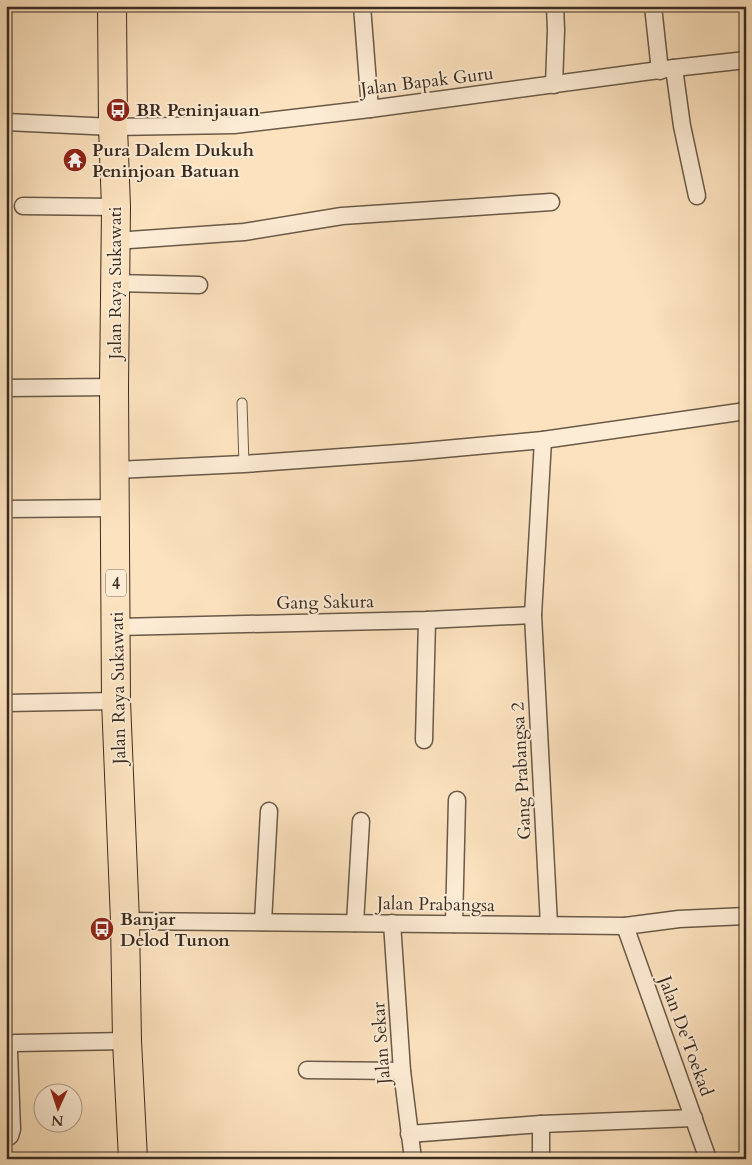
<svg xmlns="http://www.w3.org/2000/svg" width="752" height="1165" font-family="Cardo,serif">
  <rect width="100%" height="100%" fill="#fce2be"/>
  <filter id="stains"><feTurbulence type="fractalNoise" baseFrequency=".004" numOctaves="4"/><feColorMatrix values="0 0 0 0 .2 0 0 0 0 .09 0 0 0 0 .02 0 0 0 .5 -.17"/></filter>
  <radialGradient id="worn" r=".72"><stop offset=".6" stop-color="#630" stop-opacity="0"/><stop offset="1" stop-color="#630" stop-opacity=".3"/></radialGradient>
  <g fill="none" stroke-linecap="round" stroke-linejoin="round">
    <g stroke="#6a5a48" stroke-width="11">
      <path id="service" d="M242,403l2,61"/>
    </g>
    <g stroke="#6a5a48" stroke-width="19">
      <g id="minor">
        <path d="M362,6l8,103"/>
        <path d="M653,6l7,65"/>
        <path d="M674,68l8,58 15,70"/>
        <path d="M554,85l2,-55 -1,-24"/>
        <path d="M6,122l107,5 121,-2 136,-16 304,-41 72,-8"/>
        <path d="M23,206l93,1"/>
        <path d="M115,241l129,-9 98,-16 209,-14"/>
        <path d="M115,283l84,2"/>
        <path d="M6,388l108,-1"/>
        <path d="M543,440l-10,175 16,310"/>
        <path d="M116,470l128,-6 168,-12 131,-12 203,-29"/>
        <path d="M6,509l110,-1"/>
        <path d="M117,627l310,-7 106,-5"/>
        <path d="M6,703l110,-2"/>
        <path d="M424,740l3,-120"/>
        <path d="M125,921l500,5 54,-7 67,-3"/>
        <path d="M263,922l6,-111"/>
        <path d="M355,923l6,-102"/>
        <path d="M392,923l10,148 11,88"/>
        <path d="M454,924l3,-124"/>
        <path d="M625,926l83,233"/>
        <path d="M307,1070l95,1"/>
        <path d="M541,1124v35"/>
        <path d="M409,1134l132,-10 153,-6"/>
        <path d="M6,1138l4,-2 2,-7 -3,-78 1,-6 5,-2 112,-2"/>
      </g>
    </g>
    <g stroke="#3a2c21" stroke-width="30">
      <path id="trunk" d="M112,6l1,121 3,80 -2,180 2,314 9,220 2,120 6,118"/>
    </g>
    <use href="#service" stroke="#fdecd5" stroke-width="9"/>
    <use href="#minor" stroke="#fdecd5" stroke-width="16"/>
    <use href="#trunk" stroke="#fce2be" stroke-width="28"/>
  </g>
  <defs>
    <g id="bus-disc" transform="scale(1.25)"><circle r="9.5" fill="#8f2418" stroke="#fdecd5"/><path d="M-5-6H5V4H4V6H2V4H-2V6H-4V4H-5ZM-3.5-4V0h7V-4ZM-3.5 1.2v1.5H-2V1.2ZM2 1.2v1.5H3.5V1.2Z" fill="#fff"/></g>
    <g id="temple-disc" transform="scale(1.25)"><circle r="9.5" fill="#8f2418" stroke="#fdecd5"/><path d="M0-6L5-2H3V0L6.5 2.5H4V6H1.5V3h-3V6H-4V2.5H-6.5L-3 0V-2H-5Z" fill="#fff"/></g>
  </defs>
  <g fill-rule="evenodd">
    <use href="#bus-disc" x="118" y="110"/>
    <use href="#temple-disc" x="75" y="160"/>
    <use href="#bus-disc" x="102" y="929"/>
  </g>
  <g text-anchor="middle" stroke-width="4" stroke-linejoin="round" paint-order="stroke">
    <rect fill="#fdecd5" stroke="#746657" stroke-width="1" x="106" y="569.5" width="20" height="27" rx="4"/>
    <g font-size="16" font-weight="bold" fill="#3a2c21">
      <text x="116" y="589">4</text>
    </g>
    <g font-size="18" fill="#3a2c21" stroke="#fdecd5">
      <text transform="translate(427 81) rotate(-7)" y="6">Jalan Bapak Guru</text>
      <text transform="translate(115 283) rotate(-90)" y="6">Jalan Raya Sukawati</text>
      <text transform="translate(325 602) rotate(-1)" y="6">Gang Sakura</text>
      <text transform="translate(118 688) rotate(-91)" y="6">Jalan Raya Sukawati</text>
      <text transform="translate(521 771) rotate(-93)" y="6">Gang Prabangsa 2</text>
      <text transform="translate(436 904) rotate(1)" y="6">Jalan Prabangsa</text>
      <text transform="translate(686 1036) rotate(70)" y="6">Jalan De'Toekad</text>
      <text transform="translate(381 1043) rotate(-94)" y="6">Jalan Sekar</text>
    </g>
    <g font-size="18" font-weight="bold" fill="#3a2c21" stroke="#fdecd5" text-anchor="start">
      <text x="136" y="116">BR Peninjauan</text>
      <text x="92" y="156">Pura Dalem Dukuh<tspan x="92" dy="21">Peninjoan Batuan</tspan></text>
      <text x="120" y="925">Banjar<tspan x="120" dy="21">Delod Tunon</tspan></text>
    </g>
  </g>
  <rect width="752" height="1165" fill="none" stroke="#fce2be" stroke-width="25"/>
  <rect x="8" y="8" width="737" height="1150" fill="none" stroke="#3a2c21" stroke-width="2.5"/>
  <rect x="12" y="12" width="727" height="1140" fill="none" stroke="#3a2c21"/>
  <g transform="translate(58 1108) rotate(183)"><circle r="24" fill="#fdecd5" stroke="#af9f8d"/>
  <path d="M0-4L9 19L0 12L-9 19Z" fill="#8f2418"/>
  <text y="-8" font-size="14" font-weight="bold" text-anchor="middle" fill="#3a2c21">N</text>
  </g>
  <rect width="100%" height="100%" filter="url(#stains)"/>
  <rect width="100%" height="100%" fill="url(#worn)"/>
</svg>
